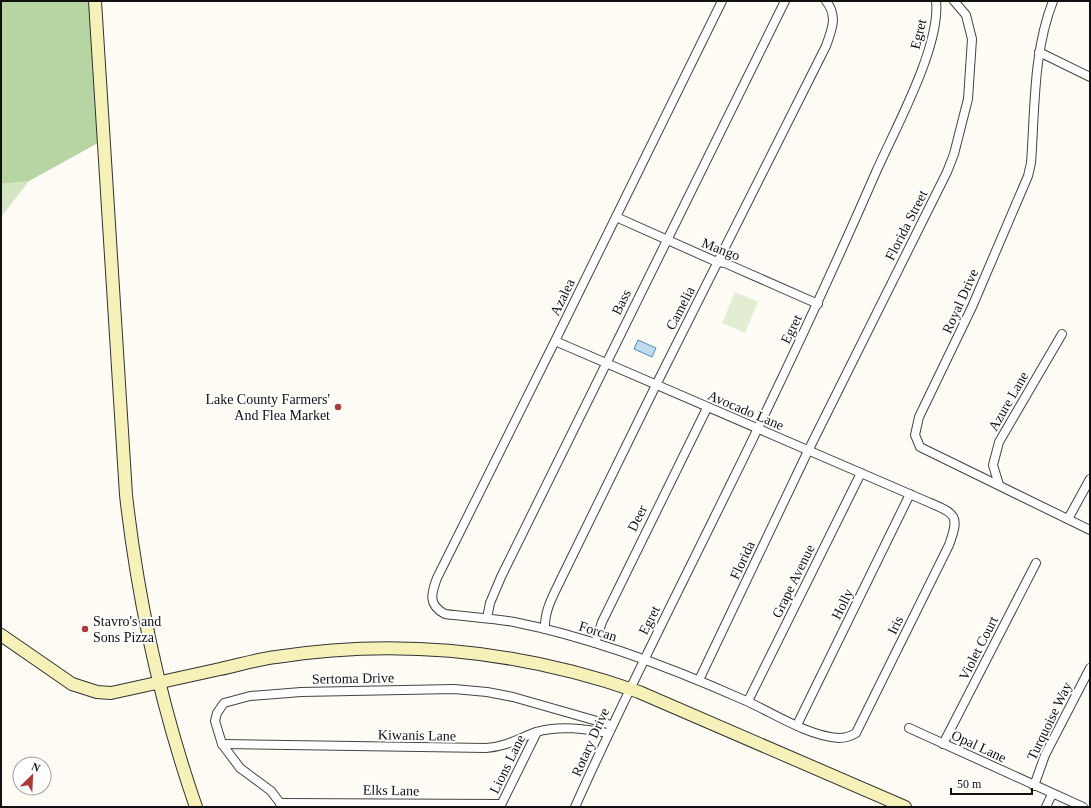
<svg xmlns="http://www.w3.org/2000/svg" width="1091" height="808" font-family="'Times New Roman',serif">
  <rect width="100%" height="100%" fill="#fefcf5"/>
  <path fill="#d3e5c2" d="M29,181l-28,36v-33z"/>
  <path fill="#b7d4a3" d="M1,1h89l8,142 -69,38 -28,3z"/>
  <path fill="#e3edd2" d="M735,292l23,10 -13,31 -23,-10z"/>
  <path fill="#bfdbef" stroke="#508dbd" d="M638,340l18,8 -4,9 -18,-8z"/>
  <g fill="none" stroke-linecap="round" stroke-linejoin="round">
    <g stroke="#434343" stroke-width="10">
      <g id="street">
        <path d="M1053,1c-20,51 -18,108 -22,162l-3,13 -56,131 -53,110 -4,18 5,12 170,83"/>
        <path d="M1039,52l51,25"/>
        <path d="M616,217l101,45 8,1 93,41"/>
        <path d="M555,341l373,161c28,12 32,13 21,43l-93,188c-5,3 -11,5 -17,5 -32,-2 -67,-26 -95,-38 -74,-33 -150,-62 -230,-78 -22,-4 -46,-5 -69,-8 -17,-9 -14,-20 -8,-36l118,-237 167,-340"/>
        <path d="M999,485l-6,-20 6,-23 63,-108"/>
        <path d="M1068,519l22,-40"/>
        <path d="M487,618l3,-15 11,-26 284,-576"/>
        <path d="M545,629c-1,-19 9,-35 17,-52l94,-192 170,-339c6,-17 12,-30 0,-45"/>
        <path d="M595,643l7,-21 105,-214"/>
        <path d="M699,680l109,-229 139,-279 7,-18 14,-55 4,-60 -6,-24 -12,-14"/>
        <path d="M748,701l113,-228"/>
        <path d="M797,725l113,-231"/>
        <path d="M909,728l174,79"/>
        <path d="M222,744l264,4c22,-2 31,-9 50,-16 24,-7 49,-3 72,1"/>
        <path d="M943,744l93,-181"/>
        <path d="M1034,786l11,-31 45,-87"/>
        <path d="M280,803l221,1"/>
        <path d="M281,807l-1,-4 -9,-12 -31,-23 -18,-24 -7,-23 2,-8 7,-10 26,-7 51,-4 153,-3 33,3 26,5 98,28"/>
        <path d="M500,807l37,-75"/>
        <path d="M575,807c44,-99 93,-195 141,-293 56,-113 110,-227 160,-342 19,-43 65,-126 60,-171"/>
        <path d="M1046,807l6,-13"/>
      </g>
    </g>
    <g stroke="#323232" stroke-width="14">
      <g id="secondary">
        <path d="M95,1l31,494c12,106 35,211 70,312"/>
        <path d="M1,635l71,49 25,8 14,1c37,-8 73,-16 109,-24 19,-4 38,-10 56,-12 123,-19 246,-6 363,35l266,115"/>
      </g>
    </g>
    <use href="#street" stroke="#fff" stroke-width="8"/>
    <use href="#secondary" stroke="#f5f1b8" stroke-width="12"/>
  </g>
  <g fill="#af393a" stroke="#fff" stroke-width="1.5">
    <circle cx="338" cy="407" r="4"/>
    <circle cx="85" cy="629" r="4"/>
  </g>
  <g text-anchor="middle" stroke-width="4" stroke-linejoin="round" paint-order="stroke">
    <g font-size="14" fill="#101010" stroke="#fff">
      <text transform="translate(918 34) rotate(-76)" y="5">Egret</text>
      <text transform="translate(906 225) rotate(-63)" y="5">Florida Street</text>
      <text transform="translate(721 249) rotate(21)" y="5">Mango</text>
      <text transform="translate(562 297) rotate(-64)" y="5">Azalea</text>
      <text transform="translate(960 301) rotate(-66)" y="5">Royal Drive</text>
      <text transform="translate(621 302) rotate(-64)" y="5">Bass</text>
      <text transform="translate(680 308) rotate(-63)" y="5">Camelia</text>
      <text transform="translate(791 329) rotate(-64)" y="5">Egret</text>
      <text transform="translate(1008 401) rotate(-60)" y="5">Azure Lane</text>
      <text transform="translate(746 410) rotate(23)" y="5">Avocado Lane</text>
      <text transform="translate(637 518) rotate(-64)" y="5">Deer</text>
      <text transform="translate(742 560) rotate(-65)" y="5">Florida</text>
      <text transform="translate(793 581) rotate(-64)" y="5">Grape Avenue</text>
      <text transform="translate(842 604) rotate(-64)" y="5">Holly</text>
      <text transform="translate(649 620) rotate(-63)" y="5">Egret</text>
      <text transform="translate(895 625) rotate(-64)" y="5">Iris</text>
      <text transform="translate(598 631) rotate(17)" y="5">Forcan</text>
      <text transform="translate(978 648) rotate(-63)" y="5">Violet Court</text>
      <text transform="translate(353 678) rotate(-1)" y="5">Sertoma Drive</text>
      <text transform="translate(1049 721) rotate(-64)" y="5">Turquoise Way</text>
      <text transform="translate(417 735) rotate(1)" y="5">Kiwanis Lane</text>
      <text transform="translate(590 742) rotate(-66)" y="5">Rotary Drive</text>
      <text transform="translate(979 746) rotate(25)" y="5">Opal Lane</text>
      <text transform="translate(507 764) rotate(-64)" y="5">Lions Lane</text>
      <text transform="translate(391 790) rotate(1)" y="5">Elks Lane</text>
    </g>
    <g font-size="14" fill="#101010" stroke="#fff" text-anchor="end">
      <text x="330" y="404">Lake County Farmers'<tspan x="330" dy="16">And Flea Market</tspan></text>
      <text x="93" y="626" text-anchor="start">Stavro's and<tspan x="93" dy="16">Sons Pizza</tspan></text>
    </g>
  </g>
  <rect width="1091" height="808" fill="none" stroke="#101010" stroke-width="4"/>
  <g transform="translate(32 776) rotate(24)"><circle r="19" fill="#ffffff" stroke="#9f9f9f"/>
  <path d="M0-3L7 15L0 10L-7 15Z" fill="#af393a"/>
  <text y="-6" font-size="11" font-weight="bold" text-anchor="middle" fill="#101010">N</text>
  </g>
  <path d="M951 788v6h81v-6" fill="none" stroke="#101010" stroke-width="2"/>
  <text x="957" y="788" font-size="12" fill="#101010" stroke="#ffffff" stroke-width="3" paint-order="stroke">50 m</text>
</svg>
